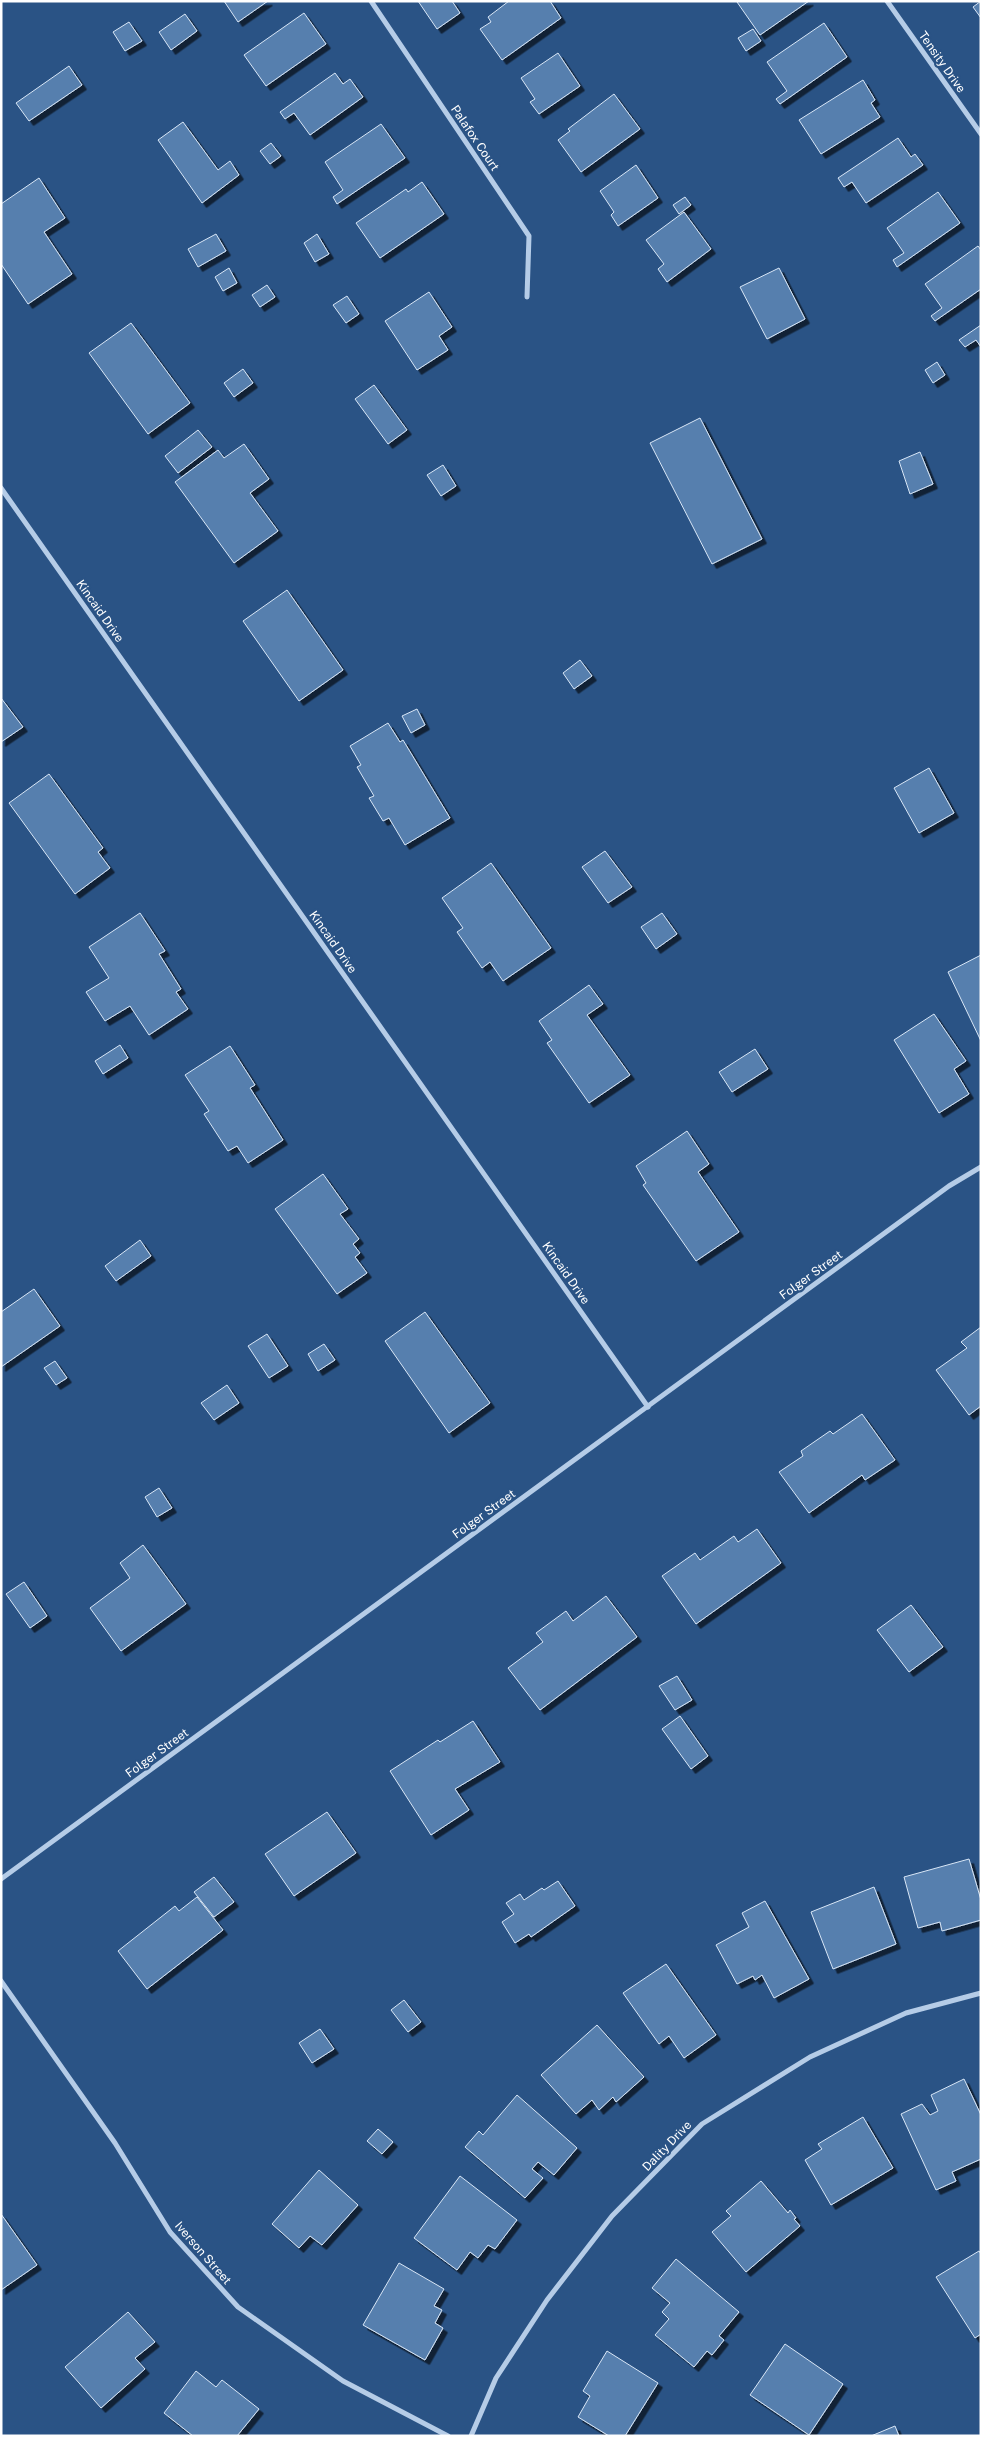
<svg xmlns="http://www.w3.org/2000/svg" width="982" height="2437" font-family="'Public Sans',sans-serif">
  <defs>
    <filter id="shadow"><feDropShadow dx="4.5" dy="4.5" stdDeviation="0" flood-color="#0009"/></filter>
  </defs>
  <rect width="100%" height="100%" fill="#2a5385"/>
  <g fill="#567fae" stroke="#d8e6f6" filter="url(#shadow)">
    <path d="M224,1h44l-30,21z"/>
    <path d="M418,1h34l8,12 -23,16z"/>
    <path d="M509,1h41l11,17 -59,42 -22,-31 11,-7 -3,-5z"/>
    <path d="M809,1l-49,34 -23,-33 1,-1z"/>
    <path d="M981,1v17l-8,-11z"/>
    <path d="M304,13l22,31 -60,42 -22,-31z"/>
    <path d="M185,14l12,17 -26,19 -12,-18z"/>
    <path d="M129,22l13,19 -17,10 -12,-19z"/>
    <path d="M824,23l23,34 -67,47 -4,-5 11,-8 -20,-29z"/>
    <path d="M753,29l8,12 -15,10 -8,-13z"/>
    <path d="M558,53l22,33 -41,28 -9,-12 5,-3 -14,-21z"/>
    <path d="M69,66l13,19 -53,36 -13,-18z"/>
    <path d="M335,73l8,11 7,-5 13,18 -53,38 -16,-22 -9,6 -5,-7z"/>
    <path d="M863,80l12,20 -4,3 9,14 -59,37 -22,-34z"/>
    <path d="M614,94l26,35 -59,43 -23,-32 12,-9 -2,-2z"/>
    <path d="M183,122l35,48 12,-9 9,14 -37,28 -44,-63z"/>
    <path d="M381,124l24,34 -68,46 -4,-7 10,-7 -18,-28z"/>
    <path d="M898,138l13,19 4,-3 8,11 -57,38 -14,-21 -8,5 -6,-9z"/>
    <path d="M271,143l10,13 -11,8 -10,-13z"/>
    <path d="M636,165l22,33 -40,28 -7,-11 3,-3 -14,-21z"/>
    <path d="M39,178l26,40 -21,14 28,42 -44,30 -27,-40v-60z"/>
    <path d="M422,182l22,32 -64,44 -24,-35 50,-34 2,3z"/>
    <path d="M938,192l22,31 -63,44 -4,-7 11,-7 -17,-25z"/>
    <path d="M685,197l6,8 -12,9 -6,-9z"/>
    <path d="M684,212l27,37 -44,33 -9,-13 6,-5 -18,-24z"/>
    <path d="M216,234l10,17 -28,16 -10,-18z"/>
    <path d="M317,234l12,20 -14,8 -11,-19z"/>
    <path d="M978,246l3,4v39l-46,32 -4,-5 11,-8 -17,-24z"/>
    <path d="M229,268l8,15 -14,8 -8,-14z"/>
    <path d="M779,268l26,51 -38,20 -27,-52z"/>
    <path d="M267,285l8,12 -15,10 -8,-12z"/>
    <path d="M429,292l23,35 -13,9 9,14 -31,20 -32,-49z"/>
    <path d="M347,296l12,18 -13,9 -13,-18z"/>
    <path d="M131,323l59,80 -42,31 -59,-81z"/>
    <path d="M981,325v22l-5,-7 -11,7 -6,-7z"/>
    <path d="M937,362l8,13 -12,8 -8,-13z"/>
    <path d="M243,369l10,14 -19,14 -10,-14z"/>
    <path d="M374,385l33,45 -19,14 -33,-45z"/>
    <path d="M700,418l62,121 -50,25 -62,-121z"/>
    <path d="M198,430l14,17 -34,26 -13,-17z"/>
    <path d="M244,444l25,35 -19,14 28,38 -44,32 -59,-81 43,-32 6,8z"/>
    <path d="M920,452l13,32 -23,10 -11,-33z"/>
    <path d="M443,465l13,21 -15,10 -14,-21z"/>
    <path d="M287,590l56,80 -44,31 -56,-80z"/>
    <path d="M580,660l12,16 -18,13 -11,-16z"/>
    <path d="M1,698l22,29 -22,15z"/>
    <path d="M417,709l8,16 -14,8 -9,-17z"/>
    <path d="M388,723l12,19 3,-2 47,78 -45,27 -16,-27 -6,3 -14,-23 5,-2 -17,-29 4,-2 -11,-19z"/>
    <path d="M929,768l25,45 -35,20 -25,-45z"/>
    <path d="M49,774l54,74 -5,4 12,16 -35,26 -66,-91z"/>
    <path d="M605,851l27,36 -24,16 -26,-36z"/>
    <path d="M491,863l60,85 -48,33 -13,-19 -8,6 -25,-36 6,-4 -21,-30z"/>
    <path d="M140,913l25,38 -6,3 22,35 -5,3 12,17 -39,26 -19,-29 -25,15 -19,-29 23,-14 -20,-31z"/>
    <path d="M662,913l15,21 -21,15 -15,-22z"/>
    <path d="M981,955v86l-33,-69z"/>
    <path d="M589,985l14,19 -16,11 43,60 -41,28 -42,-60 5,-3 -13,-19z"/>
    <path d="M934,1014l32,47 -12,8 15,25 -30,19 -45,-73z"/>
    <path d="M120,1045l8,13 -25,16 -8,-13z"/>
    <path d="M230,1046l25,39 -5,3 33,52 -35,23 -11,-17 -9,5 -24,-37 5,-3 -24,-36z"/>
    <path d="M755,1049l13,20 -36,23 -13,-20z"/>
    <path d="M687,1131l22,33 -11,8 41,60 -43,29 -53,-76 3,-2 -10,-17z"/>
    <path d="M323,1174l25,35 -8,5 19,25 -6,5 7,9 -5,4 12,16 -30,21 -62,-85z"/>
    <path d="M140,1240l11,16 -35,25 -11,-15z"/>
    <path d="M34,1289l26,37 -59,41v-55z"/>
    <path d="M425,1312l65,91 -41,30 -64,-92z"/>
    <path d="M981,1327v79l-12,9 -33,-45 31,-22 -6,-6z"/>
    <path d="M267,1334l21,32 -19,12 -21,-32z"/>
    <path d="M324,1344l11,16 -17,11 -10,-17z"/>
    <path d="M55,1361l12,17 -11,7 -12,-17z"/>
    <path d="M227,1385l12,18 -25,17 -13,-17z"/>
    <path d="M862,1414l33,46 -30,20 -3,-5 -53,38 -30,-41 24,-16 -2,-5 29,-20 3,3z"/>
    <path d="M159,1488l13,20 -15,9 -12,-20z"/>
    <path d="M757,1529l24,34 -85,61 -34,-48 33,-23 5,7 34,-24 4,6z"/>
    <path d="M143,1545l43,59 -65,47 -31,-43 40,-30 -10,-15z"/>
    <path d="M24,1582l23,34 -17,12 -24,-34z"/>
    <path d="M606,1596l31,41 -97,73 -32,-42 35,-26 -7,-9 30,-22 7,10z"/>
    <path d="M911,1605l32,42 -34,25 -32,-42z"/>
    <path d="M677,1676l15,24 -17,10 -16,-24z"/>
    <path d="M680,1716l28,40 -17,13 -29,-40z"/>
    <path d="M473,1721l27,41 -45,27 14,21 -38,25 -41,-64 48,-31 2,2z"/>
    <path d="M327,1812l29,41 -62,43 -29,-42z"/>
    <path d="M969,1859l12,41v20l-39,11 -2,-9 -22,6 -14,-51z"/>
    <path d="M214,1877l20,25 -20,15 -20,-25z"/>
    <path d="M558,1881l17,25 -44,31 -2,-3 -14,9 -13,-21 12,-8 -8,-11 14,-9 4,6 18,-12 2,2z"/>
    <path d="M874,1887l22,57 -63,25 -22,-57z"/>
    <path d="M197,1897l26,33 -76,59 -29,-38 57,-45 4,5z"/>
    <path d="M765,1901l44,78 -35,19 -12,-23 -7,5 -2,-4 -16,8 -21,-39 33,-18 -7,-14z"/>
    <path d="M666,1964l50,71 -32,23 -15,-22 -10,8 -36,-51z"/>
    <path d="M404,2000l17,22 -13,10 -17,-22z"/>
    <path d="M597,2025l47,52 -28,25 -3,-5 -14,13 -7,-10 -16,14 -35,-39z"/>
    <path d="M320,2029l14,20 -22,14 -13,-20z"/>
    <path d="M964,2079l17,36v44l-29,13 4,9 -20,9 -35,-76 21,-10 8,11 8,-4 -7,-16z"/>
    <path d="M517,2095l60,53 -23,27 -16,-13 -6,7 11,9 -18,20 -60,-51 14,-16 4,4z"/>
    <path d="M863,2117l30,51 -62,37 -26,-45 17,-11 -4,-5z"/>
    <path d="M378,2129l15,13 -11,12 -15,-13z"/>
    <path d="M319,2170l39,35 -36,40 -12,-9 -11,12 -27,-24z"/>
    <path d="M460,2176l57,44 -22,29 -7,-4 -10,13 -8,-6 -13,18 -43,-32z"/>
    <path d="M761,2181l27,32 2,-3 6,8 -2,1 6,7 -54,46 -34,-40 19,-16 -5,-5z"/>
    <path d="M1,2214l36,51 -36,25z"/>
    <path d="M979,2251l2,3v80l-6,4 -39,-61z"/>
    <path d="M676,2259l63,53 -20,24 5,4 -12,15 -5,-4 -13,16 -39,-32 14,-16 -7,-7 8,-9 -18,-15z"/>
    <path d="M399,2263l45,26 -10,17 8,4 -7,13 8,5 -18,32 -62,-35z"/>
    <path d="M128,2312l27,30 -20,16 10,11 -44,39 -36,-41z"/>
    <path d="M785,2344l58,40 -34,51 -59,-40z"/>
    <path d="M607,2351l51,32 -33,53h-16l-31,-19 12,-21 -7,-5z"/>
    <path d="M196,2371l20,16 6,-7 37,29 -22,27h-44l-29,-23z"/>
    <path d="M895,2426l4,10h-28z"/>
  </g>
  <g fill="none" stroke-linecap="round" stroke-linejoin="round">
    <g stroke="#b5cce7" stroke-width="5">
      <path d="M371,1l158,235 -2,61"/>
      <path d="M887,1l94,133"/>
      <path d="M1,488l647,919"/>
      <path d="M1,1879l948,-693 32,-19"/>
      <path d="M1,1981l114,162 55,89 68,75 105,74 105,55"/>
      <path d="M471,2436l25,-58 51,-78 65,-84 90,-92 108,-67 96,-44 75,-20"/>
    </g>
  </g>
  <g text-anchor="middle" stroke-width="4.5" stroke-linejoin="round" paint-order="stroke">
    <g font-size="12" fill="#fff" stroke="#2a5385">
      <text transform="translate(942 62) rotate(55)" y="4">Tensity Drive</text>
      <text transform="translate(475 138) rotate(56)" y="4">Palafox Court</text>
      <text transform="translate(100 611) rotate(55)" y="4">Kincaid Drive</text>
      <text transform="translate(333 942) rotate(55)" y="4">Kincaid Drive</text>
      <text transform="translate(566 1273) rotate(55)" y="4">Kincaid Drive</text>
      <text transform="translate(811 1275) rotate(-36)" y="4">Folger Street</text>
      <text transform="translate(484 1514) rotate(-36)" y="4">Folger Street</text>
      <text transform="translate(157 1753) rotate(-36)" y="4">Folger Street</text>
      <text transform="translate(667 2146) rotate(-46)" y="4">Dality Drive</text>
      <text transform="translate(203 2253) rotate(49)" y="4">Iverson Street</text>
    </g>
  </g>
  <rect width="982" height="2437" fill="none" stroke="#ffffff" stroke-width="5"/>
</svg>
